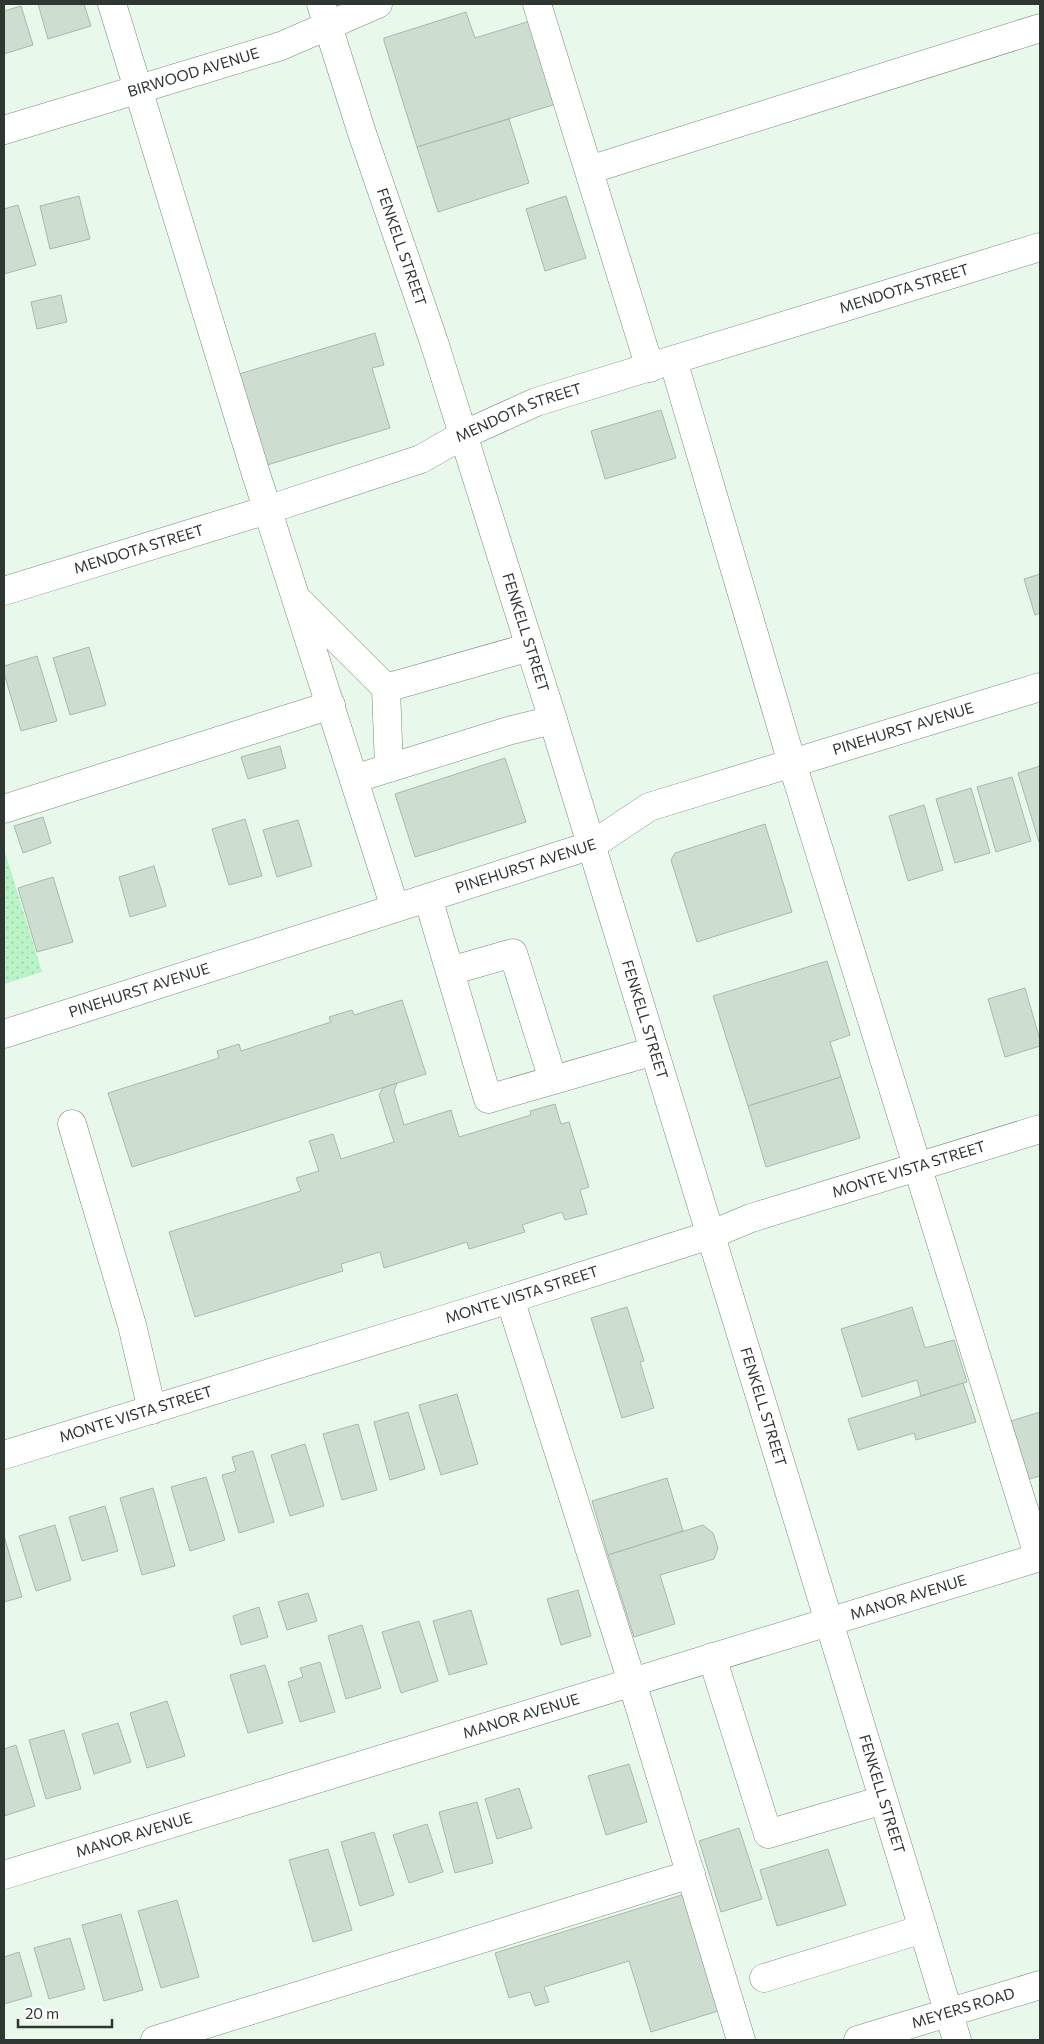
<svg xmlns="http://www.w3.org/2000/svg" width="1044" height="2044" font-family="Commissioner,sans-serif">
  <defs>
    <pattern id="grass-dots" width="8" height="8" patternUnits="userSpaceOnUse" patternTransform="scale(1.25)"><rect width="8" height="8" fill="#baf3c8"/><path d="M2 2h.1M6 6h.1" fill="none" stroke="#a0d1ac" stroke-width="1.8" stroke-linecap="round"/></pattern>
  </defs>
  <rect width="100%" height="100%" fill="#e8f9ec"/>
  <path fill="url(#grass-dots)" d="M4,849l38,123 -38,12z"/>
  <g fill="#cdded1" stroke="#a9b9ac">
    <path d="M38,4h46l7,22 -43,13z"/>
    <path d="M21,6l12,39 -29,9v-43z"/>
    <path d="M466,12l9,26 55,-17 26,83 -139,43 -33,-106v-3z"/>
    <path d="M509,119l20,64 -91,29 -21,-65z"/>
    <path d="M79,196l11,43 -40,10 -10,-43z"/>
    <path d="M566,196l20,62 -41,13 -19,-62z"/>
    <path d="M18,205l18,60 -32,9v-65z"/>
    <path d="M61,295l6,27 -30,7 -6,-27z"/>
    <path d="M375,333l9,32 -12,3 18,60 -123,37 -28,-91z"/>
    <path d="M661,410l15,48 -71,21 -14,-48z"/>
    <path d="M1040,574v39l-5,2 -11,-36z"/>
    <path d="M89,647l17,58 -36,10 -17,-57z"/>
    <path d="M37,656l20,65 -36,10 -17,-58v-7z"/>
    <path d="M280,746l6,22 -38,11 -7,-22z"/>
    <path d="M505,758l21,64 -111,35 -20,-63z"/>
    <path d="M1040,766v75l-1,1 -21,-69z"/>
    <path d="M1012,777l19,64 -35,11 -19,-65z"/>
    <path d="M971,788l19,65 -35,10 -19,-64z"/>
    <path d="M924,805l19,65 -35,11 -19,-65z"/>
    <path d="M43,817l8,26 -28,10 -9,-27z"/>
    <path d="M245,819l17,57 -33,9 -17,-56z"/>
    <path d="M298,820l14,46 -35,11 -14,-47z"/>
    <path d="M765,824l27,88 -95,30 -26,-82 4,-7z"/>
    <path d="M154,866l12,40 -36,11 -11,-40z"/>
    <path d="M53,877l20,65 -36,10 -19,-64z"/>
    <path d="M827,961l23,74 -20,7 11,35 -93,29 -35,-110z"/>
    <path d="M1025,988l15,52v6l-35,11 -17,-58z"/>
    <path d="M402,1000l24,74 -294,93 -24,-74 111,-35 -2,-7 22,-7 2,7 90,-29 -2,-5 23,-7 2,5z"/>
    <path d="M841,1077l19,61 -94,29 -18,-61z"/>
    <path d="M397,1083l-3,8 10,34 47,-15 8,27 72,-22 -1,-4 25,-7 6,20 8,-2 20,65 -9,3 7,24 -22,6 -3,-8 -40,13 3,7 -56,17 -2,-7 -83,26 -4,-16 -39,12 2,7 -148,46 -26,-85 132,-41 -5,-13 23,-7 -10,-30 24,-7 8,25 53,-17 -15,-47 4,-7z"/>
    <path d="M627,1307l17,54 -4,1 14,46 -32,10 -31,-100z"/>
    <path d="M912,1307l13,41 29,-8 13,42 -46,14 -4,-16 -55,17 -21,-68z"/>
    <path d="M963,1383l13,39 -60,18 -2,-7 -56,17 -10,-31z"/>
    <path d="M457,1394l21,70 -37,11 -22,-70z"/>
    <path d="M408,1412l17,57 -35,11 -16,-58z"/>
    <path d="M1040,1412v64l-11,3 -18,-58z"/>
    <path d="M358,1424l19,66 -35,10 -19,-66z"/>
    <path d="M305,1444l19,62 -34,10 -19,-61z"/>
    <path d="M253,1451l21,71 -35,11 -17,-58 14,-4 -4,-14z"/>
    <path d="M206,1477l19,63 -35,11 -19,-64z"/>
    <path d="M667,1478l16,53 -75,24 -16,-54z"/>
    <path d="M153,1488l22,78 -33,9 -22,-77z"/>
    <path d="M105,1506l13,45 -36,10 -13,-44z"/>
    <path d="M55,1525l16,55 -35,11 -17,-55z"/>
    <path d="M703,1525l10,8 5,15 -4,11 -54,16 15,49 -41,13 -26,-82z"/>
    <path d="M4,1536l18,61 -18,5z"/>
    <path d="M578,1590l13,46 -30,9 -14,-46z"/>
    <path d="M308,1593l9,28 -30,9 -9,-28z"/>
    <path d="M259,1607l9,30 -27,8 -8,-29z"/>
    <path d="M471,1610l16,54 -38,11 -16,-54z"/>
    <path d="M419,1621l19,60 -37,12 -19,-61z"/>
    <path d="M362,1625l19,63 -35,11 -18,-63z"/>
    <path d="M320,1662l15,50 -35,10 -12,-40 15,-5 -3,-9z"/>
    <path d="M265,1665l18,58 -35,10 -18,-58z"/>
    <path d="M167,1701l18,55 -38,12 -17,-55z"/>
    <path d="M118,1723l13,39 -37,12 -12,-40z"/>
    <path d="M64,1730l17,59 -35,10 -17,-59z"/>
    <path d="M16,1745l19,61 -31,10v-67z"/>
    <path d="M629,1764l18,58 -41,13 -18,-59z"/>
    <path d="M519,1788l13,40 -35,11 -12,-40z"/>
    <path d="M477,1802l16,61 -38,10 -16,-61z"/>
    <path d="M427,1824l16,48 -34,11 -16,-48z"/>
    <path d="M739,1828l23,71 -41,13 -22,-71z"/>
    <path d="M374,1832l20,63 -34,11 -19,-64z"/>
    <path d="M328,1849l24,81 -39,12 -24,-82z"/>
    <path d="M828,1849l18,56 -69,21 -17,-56z"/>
    <path d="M685,1894l36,116 -70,22 -22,-71 -85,26 5,15 -14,4 -5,-14 -21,6 -14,-45z"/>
    <path d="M177,1900l22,77 -38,11 -23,-77z"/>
    <path d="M121,1914l22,76 -39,11 -22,-76z"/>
    <path d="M70,1938l15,51 -36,10 -15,-51z"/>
    <path d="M19,1952l13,44 -28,8v-47z"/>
  </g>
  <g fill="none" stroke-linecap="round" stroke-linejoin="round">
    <g stroke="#78887c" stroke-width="29">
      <g id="minor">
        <path d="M112,4l144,470 139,434"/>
        <path id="s1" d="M321,4l41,129 72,209 119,378 404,1320"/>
        <path d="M537,4l113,364"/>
        <path id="s2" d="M4,130l277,-84 97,-42"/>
        <path d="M589,170l451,-142"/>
        <path d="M673,360l119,403 247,795"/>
        <path id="s3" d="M4,591l263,-81 154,-51 42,-24 73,-33 504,-155"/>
        <path d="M300,602l86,86 144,-41"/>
        <path d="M386,688l3,80"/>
        <path d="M354,779l154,-48 45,-11"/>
        <path d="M4,809l327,-104"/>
        <path d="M428,898l60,201 166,-48"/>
        <path d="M450,971l63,-18 40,127"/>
        <path id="s4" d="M4,1034l588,-189 57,-38 391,-120"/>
        <path d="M72,1124l60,201 20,85"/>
        <path d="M510,1299l122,383 109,358"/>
        <path id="s5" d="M4,1455l506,-156 200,-64 41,-17 289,-89"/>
        <path d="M712,1657l56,177 115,-34"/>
        <path id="s6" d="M4,1875l1036,-318"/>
        <path d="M764,1978l159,-49"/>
        <path d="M155,2040l536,-166"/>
        <path id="s7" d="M858,2040l182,-55"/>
      </g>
    </g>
    <use href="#minor" stroke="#fff" stroke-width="28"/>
  </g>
  <g text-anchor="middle" stroke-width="4" stroke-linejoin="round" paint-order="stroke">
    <g font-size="15" fill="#303732" stroke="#fff">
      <text dy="5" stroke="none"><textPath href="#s2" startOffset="198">BIRWOOD AVENUE</textPath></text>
      <text dy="5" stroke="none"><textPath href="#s1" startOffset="256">FENKELL STREET</textPath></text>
      <text dy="5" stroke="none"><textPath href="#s3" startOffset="951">MENDOTA STREET</textPath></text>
      <text dy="5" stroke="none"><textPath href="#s3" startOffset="546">MENDOTA STREET</textPath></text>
      <text dy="5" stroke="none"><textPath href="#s3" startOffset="141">MENDOTA STREET</textPath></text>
      <text dy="5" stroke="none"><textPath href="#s1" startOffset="661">FENKELL STREET</textPath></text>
      <text dy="5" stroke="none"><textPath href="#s4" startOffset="952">PINEHURST AVENUE</textPath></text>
      <text dy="5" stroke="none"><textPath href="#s4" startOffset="548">PINEHURST AVENUE</textPath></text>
      <text dy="5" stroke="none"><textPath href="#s4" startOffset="142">PINEHURST AVENUE</textPath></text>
      <text dy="5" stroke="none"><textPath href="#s1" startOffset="1066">FENKELL STREET</textPath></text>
      <text dy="5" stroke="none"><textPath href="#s5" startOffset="949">MONTE VISTA STREET</textPath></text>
      <text dy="5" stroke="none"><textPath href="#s5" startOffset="542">MONTE VISTA STREET</textPath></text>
      <text dy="5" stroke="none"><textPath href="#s1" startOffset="1471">FENKELL STREET</textPath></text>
      <text dy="5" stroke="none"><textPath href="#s5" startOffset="138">MONTE VISTA STREET</textPath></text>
      <text dy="5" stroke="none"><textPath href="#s6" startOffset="946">MANOR AVENUE</textPath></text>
      <text dy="5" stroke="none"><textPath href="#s6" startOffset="541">MANOR AVENUE</textPath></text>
      <text dy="5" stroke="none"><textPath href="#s1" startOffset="1876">FENKELL STREET</textPath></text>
      <text dy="5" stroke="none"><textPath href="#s6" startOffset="136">MANOR AVENUE</textPath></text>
      <text dy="5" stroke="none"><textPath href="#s7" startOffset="110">MEYERS ROAD</textPath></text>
    </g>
  </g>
  <rect width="1044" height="2044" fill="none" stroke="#303732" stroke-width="10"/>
  <path d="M18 2019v8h94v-8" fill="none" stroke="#303732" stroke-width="2.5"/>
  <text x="25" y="2019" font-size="15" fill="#303732" stroke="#ffffff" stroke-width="4" paint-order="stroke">20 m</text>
</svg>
